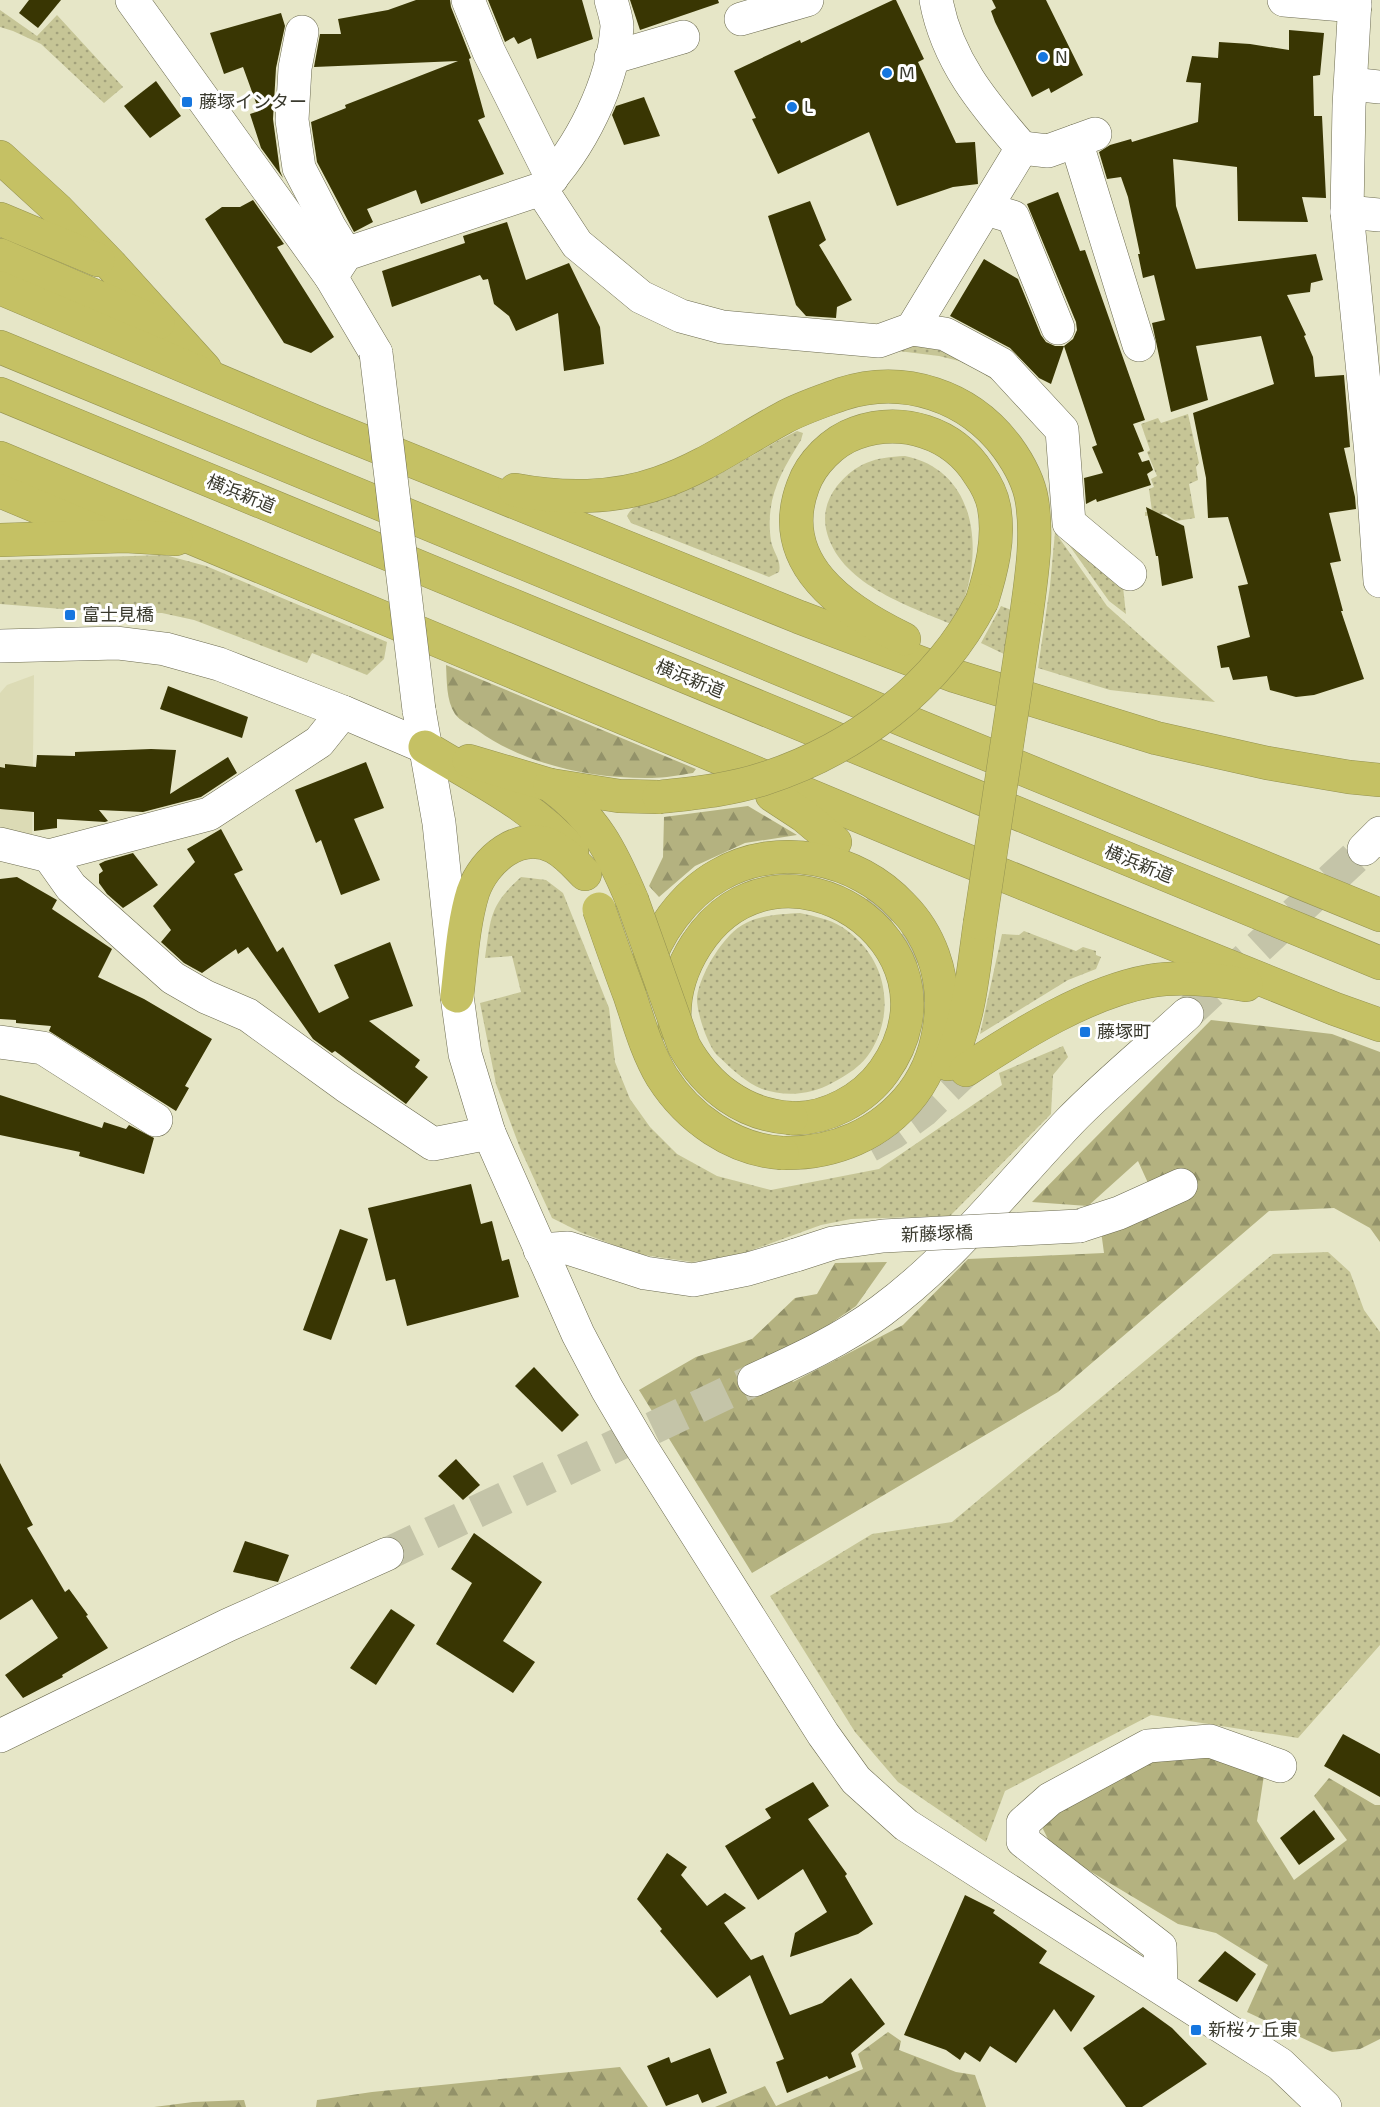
<svg xmlns="http://www.w3.org/2000/svg" width="1380" height="2107" font-family="'Exo 2','Noto Sans JP',sans-serif">
  <defs>
    <pattern id="grass-dots" width="8" height="8" patternUnits="userSpaceOnUse" patternTransform="scale(1.5)"><rect width="8" height="8" fill="#c6c596"/><path d="M2 2h.1M6 6h.1" fill="none" stroke="#a2a17b" stroke-width="1.8" stroke-linecap="round"/></pattern>
    <pattern id="forest-firs" width="22" height="20" patternUnits="userSpaceOnUse" patternTransform="scale(1.5)"><rect width="22" height="20" fill="#b4b280"/><path d="M5 1l3.5 6h-7zM16 11l3.5 6h-7z" fill="#939269"/></pattern>
  </defs>
  <rect width="100%" height="100%" fill="#e6e6c7"/>
  <path fill="#dcdbb5" d="M34,675l-2,170 -32,-8v-144l7,-8z"/>
  <g fill="url(#grass-dots)">
    <path d="M0,10l37,26 20,-21 66,72 -19,16 -63,-59 -28,-13 -13,-4z"/>
    <path d="M894,341l19,5 2,-4 14,2 7,-2 34,17 43,29 38,47 10,92 61,51 4,36 -17,-13 -45,-63 -8,-14 -6,-68 -4,-19 -30,-36 -17,-17 -21,-14 -19,-9 -20,-5 -57,-7z"/>
    <path d="M1188,414l11,49 -3,4 2,13 -9,4 6,34 -19,3 -10,-7 -21,2v-4l7,-1 -3,-22 5,-2 -3,-8 6,-3 -10,-24 3,-2 -9,-26 17,-6 3,5z"/>
    <path d="M797,431l6,2 -2,7c-21,34 -36,59 -30,101 2,11 11,20 8,31l-10,5 -138,-54 -4,-7c7,-16 34,-16 49,-22 43,-16 80,-43 121,-63z"/>
    <path d="M905,456c79,16 80,111 48,169 -45,-20 -115,-41 -127,-96 -3,-16 1,-30 11,-43 19,-23 38,-29 68,-30z"/>
    <path d="M1055,532l52,74 108,96 -105,-12 -72,-22 12,-82z"/>
    <path d="M165,555l41,11 181,76 -3,17 -17,16 -55,-22 -5,10 -113,-43 -32,-7h-50l-112,-9v-44z"/>
    <path d="M1001,606l13,5 -8,44 -25,-12z"/>
    <path d="M521,877l25,3 17,13 46,115 6,54 15,37 20,28 27,27 40,22 54,14 108,-21 123,-84 -3,-12 64,-27 5,11 -15,18 -2,39 -101,102 -99,3 -30,6 -91,33 -38,4 -55,-8 -57,-22 -28,-14 -32,-70 -24,-64 -16,-81 41,-11 -9,-36 -27,2c6,-41 4,-52 36,-81z"/>
    <path d="M800,913c14,3 29,6 42,14 43,28 55,81 29,124 -9,15 -24,24 -39,32 -21,12 -47,14 -70,6 -16,-6 -31,-21 -44,-33 -10,-9 -22,-45 -21,-59 3,-23 27,-64 49,-74 15,-8 37,-9 54,-10z"/>
    <path d="M1024,931l52,20 7,-4 13,4v4l5,2 -5,12 -28,11 -88,54 22,-100 17,1z"/>
    <path d="M1328,1252l22,20 14,38 16,22v313l-82,93 -147,-23 -146,76 -19,51 -88,-60 -43,-50 -85,-136 102,-62 80,-12 321,-268z"/>
  </g>
  <g fill="url(#forest-firs)">
    <path d="M446,665l250,104 -3,4c-14,2 -28,5 -41,5 -59,1 -127,-13 -175,-48 -6,-4 -17,-9 -22,-16 -9,-14 -8,-33 -9,-49z"/>
    <path d="M748,806l49,29 -52,8 -50,23 -36,31 -10,-11 14,-29 1,-40z"/>
    <path d="M1211,1020l121,14 48,18v190l-10,-14 -36,-20 -65,3 -211,181 -306,181 -113,-183 57,-33 56,-18 43,-41 22,-4 18,-31 52,-1 -31,44 -48,33 -28,15 13,28 110,-57 65,-66 136,-6 -3,-22 57,-26 -20,-44 -50,45 -56,-4z"/>
    <path d="M1155,1753l74,5 35,17 -7,46 37,59 53,-40 -33,-44 15,-18 46,27h5v234l-20,10 -28,3 -85,-40 21,-47 -52,-32 -38,-9 -125,-75 -10,-20 3,-12z"/>
    <path d="M888,2032l13,9 -2,9 57,22 19,3 11,32h-271l50,-21 11,20 87,-37 -5,-15z"/>
    <path d="M620,2067l28,40h-332l1,-7 55,-8z"/>
    <path d="M244,2100l2,7h-92l39,-5z"/>
  </g>
  <g fill="#393603">
    <path d="M29,0h32l-23,28 -19,-15z"/>
    <path d="M416,0h34l1,7 20,51 -2,1 16,58 -7,3 26,54 -83,30 -5,-14 -49,19 6,13 -19,10 -37,-70 -6,-40 35,-14 -1,-3 113,-44 -144,6 6,-33h21l-3,-15 50,-9z"/>
    <path d="M488,0h94l11,39 -56,20 -6,-21 -13,6 -4,-7 -9,5z"/>
    <path d="M630,0h88l1,3 -79,27z"/>
    <path d="M893,0h3l28,59 -6,3 38,81 19,-1 3,42 -25,3 -56,19 -28,-74 -91,42 -26,-55 4,-1 -22,-47 66,-31 1,3z"/>
    <path d="M992,0h54l37,75 -32,18 -2,-5 -17,9 -37,-75 -4,-11 5,-3z"/>
    <path d="M281,13l4,13 -9,42 -3,51 7,52 3,7 -22,-30 -11,-34 9,-3 -16,-44 -19,7 -14,-41z"/>
    <path d="M1289,30l35,3 -4,42 -7,1 1,40h8l4,82 -24,-1 6,25 -70,-1 -1,-54 -64,-8 3,47 20,63 120,-15 7,26 -12,3 -1,9 -23,3 19,40 -2,1 9,21 2,20 29,-2 6,72 -6,1 11,49 1,12 -27,4 12,48 -11,2 13,48h-2l23,68 -50,16 -18,2 -26,-7 -3,-14 -34,4 -4,-13 -8,1 -4,-22 33,-9 -12,-51 10,-2 -20,-67 -20,1 -2,-40 -13,-65 81,-29 -13,-48 -65,10 12,54 -37,12 -19,-89 13,-3 -11,-45 -11,3 -5,-24h2l-12,-57 -7,-20 -14,2 -8,-27 11,-7 21,-6 1,3 66,-20 3,-39 -15,-1 6,-26 26,2 1,-16 31,2 39,6z"/>
    <path d="M156,81l25,35 -31,22 -26,-32z"/>
    <path d="M644,97l16,39 -36,9 -12,-30 4,-9z"/>
    <path d="M1058,192l22,59 5,-1 60,170 -12,4 11,27 -6,2 4,9 7,-2 4,10 -6,4 4,11 -54,17 -1,-3 -10,5 -2,-26 19,-5 -11,-26 5,-2 -33,-99 9,-7 4,-9 -1,-8 -49,-118z"/>
    <path d="M253,200l31,44 -7,3 57,90 -23,16 -27,-10 -79,-124 17,-12h18z"/>
    <path d="M810,201l16,39 -7,5 33,55 -15,7 -1,11 -30,-2 -10,-11 -28,-89z"/>
    <path d="M507,222l19,58 43,-17 31,64 4,37 -40,7 -6,-58 -42,18 -7,-15 -15,-12 -6,-25 -5,1 -3,-5 -88,32 -10,-36 83,-28 -2,-7z"/>
    <path d="M984,259l34,20 23,56 5,7 9,4h9l-13,38 -12,-6 -29,-30 -60,-32z"/>
    <path d="M1146,507l38,19 9,52 -31,8 -4,-30h-2z"/>
    <path d="M168,686l80,31 -6,21 -82,-29z"/>
    <path d="M151,749l25,1 -6,44 58,-37 9,16 -36,24 -58,15 -44,-2 9,11 -3,1 -48,-3v9l-23,3v-19l-34,-3v-42l5,1v-4l31,3 1,-12 38,1v-4z"/>
    <path d="M366,762l18,46 -30,11 26,61 -39,15 -20,-55 -5,3 -21,-53z"/>
    <path d="M221,829l22,41 -9,4 43,78 6,-5 36,66 30,-15 -15,-33 56,-23 23,64 -44,15 51,39 -5,7 13,10 -22,27 -71,-53 -3,2 -19,-14 -65,-92 -10,7 -2,-5 -34,24 -18,-10 -23,-21 10,-12 -18,-24 42,-44 -8,-13z"/>
    <path d="M133,853l25,32 -35,23 -16,-14 -8,-11v-9l4,-3 -4,-7 6,-3z"/>
    <path d="M17,877l40,23 -5,9 60,40 -14,28 46,22 68,40 -27,47 4,2 -13,23 -127,-80 2,-5 -35,-3v-3l-16,-1v-140z"/>
    <path d="M0,1095l102,33 2,-6 22,7 3,-4 25,13 -10,36 -65,-18 1,-4 -80,-17z"/>
    <path d="M471,1184l10,40 11,-3 10,40 7,-2 10,38 -112,29 -12,-47 -9,2 -18,-73z"/>
    <path d="M340,1229l28,10 -37,101 -28,-10z"/>
    <path d="M534,1367l45,48 -17,17 -47,-46z"/>
    <path d="M456,1459l24,26 -17,15 -25,-24z"/>
    <path d="M0,1463l33,62 -6,3 38,64 4,-3 19,26 -2,1 22,32 -46,27 1,2 -40,21 -18,-23 53,-37 -26,-39 -32,21z"/>
    <path d="M474,1533l68,49 -39,59 32,21 -22,31 -77,-49 36,-61 -21,-14z"/>
    <path d="M245,1541l44,14 -11,27 -45,-10z"/>
    <path d="M391,1609l24,16 -39,60 -26,-17z"/>
    <path d="M1343,1734l37,20v43l-56,-31z"/>
    <path d="M813,1782l16,24 -21,13 39,55 -2,2 28,48 -15,10 -68,23 5,-24 32,-21 -24,-43 -45,31 -33,-54 46,-28 -6,-9z"/>
    <path d="M1314,1810l21,29 -36,26 -19,-27z"/>
    <path d="M667,1853l20,14 -6,8 26,31 18,-13 21,15 -22,15 27,37 12,-5 27,60 32,-12 29,-25 34,46 -34,29 5,14 -27,12 -2,-3 -40,17 -11,-31 8,-3 -34,-84 -33,23 -57,-67 2,-2 -25,-30z"/>
    <path d="M965,1895l30,15 -2,3 54,38 -8,12 56,33 -24,36 -17,-23 -38,54 -26,-17 -10,16 -15,-10 -5,8 -14,-10 -42,-15z"/>
    <path d="M1225,1951l31,23 -19,28 -39,-21z"/>
    <path d="M1143,2007l29,21 35,36 -65,43h-16l-43,-59z"/>
    <path d="M710,2048l17,45 -25,10 -4,-9 -32,12 -19,-40 22,-9 2,6z"/>
  </g>
  <g fill="none" stroke-linecap="round" stroke-linejoin="round">
    <g stroke="#c4c4a8" stroke-width="33" stroke-dasharray="33 16" stroke-linecap="butt">
      <path d="M1187,1014l177,-165"/>
      <path d="M387,1554l367,-174"/>
    </g>
    <g stroke="#c4c4a8" stroke-width="33" stroke-dasharray="33 16" stroke-linecap="butt">
      <path d="M878,891c22,31 43,72 41,111"/>
      <path d="M869,1146l24,-13 30,-22 43,-41"/>
    </g>
    <g stroke="#6b6a4f" stroke-width="34">
      <g id="minor">
        <path d="M132,0l199,277 45,76"/>
        <path d="M468,0l21,52 63,126"/>
        <path d="M1284,0l71,6"/>
        <path d="M1355,0l-6,106 -2,106 24,241 9,128"/>
        <path d="M741,19l66,-19"/>
        <path d="M302,32l-7,36 -3,52 7,48 31,60 16,26"/>
        <path d="M611,58l72,-21"/>
        <path d="M1351,84l29,3"/>
        <path d="M1076,141l63,204"/>
        <path d="M1022,148l26,3 47,-17"/>
        <path d="M541,189l36,55 64,53 40,19 41,11 157,14 33,-12 33,5 56,30 61,66 7,93 61,51"/>
        <path d="M986,209l27,8 45,111"/>
        <path d="M1347,212l33,3"/>
        <path d="M331,277l15,-23 195,-65c39,-40 72,-105 76,-162 0,-8 -4,-19 -6,-27"/>
        <path d="M912,329l110,-181c-39,-45 -75,-88 -86,-148"/>
        <path d="M0,646l117,-3 48,6 54,15 124,48 82,35"/>
        <path d="M419,710l20,113 18,173 8,58 24,79 89,201 29,55 33,56 183,289 33,46 50,45 374,239 45,43"/>
        <path d="M0,844l49,12 160,-42 110,-72 24,-30"/>
        <path d="M1364,849l16,-16"/>
        <path d="M49,856l22,31 102,91 33,19 42,18 98,71 87,58 56,-11"/>
        <path d="M0,1042l43,6 113,72"/>
        <path d="M1079,1226l40,-13 62,-28"/>
        <path d="M540,1250l28,-2 77,25 48,7 55,-11 48,-14"/>
        <path d="M754,1380c44,-20 88,-40 127,-69 72,-53 128,-126 189,-190 37,-38 79,-72 117,-107"/>
        <path d="M0,1736l228,-111 159,-71"/>
        <path d="M1161,1986l-1,-39 -137,-106v-18l27,-24 98,-53 62,-5 70,25"/>
      </g>
    </g>
    <g stroke="#949251" stroke-width="34">
      <g id="highway">
        <path d="M0,157l58,53 53,55 94,104"/>
        <path d="M0,219l98,41"/>
        <path d="M0,255l158,68"/>
        <path d="M0,288l316,134 483,195 156,59 201,62 111,25 82,14 31,3"/>
        <path d="M0,347l935,386 445,182"/>
        <path d="M0,394l1380,569"/>
        <path d="M0,458l938,391 397,160 45,16"/>
        <path d="M515,490c47,9 99,9 144,-7 45,-15 83,-43 124,-65 18,-10 40,-17 59,-24 62,-20 127,2 165,53 11,15 22,35 25,54 6,39 -1,78 -6,117"/>
        <path d="M0,491l98,41"/>
        <path d="M0,540l125,-4 51,3"/>
        <path d="M904,639c-60,-29 -130,-76 -101,-153 8,-23 30,-45 53,-53 46,-16 97,-1 123,41 7,10 13,22 15,33 6,32 -3,65 -12,94"/>
        <path d="M425,747c50,31 108,58 147,104"/>
        <path d="M469,761l81,24 69,11 40,1"/>
        <path d="M550,785c45,33 61,65 82,115"/>
        <path d="M772,795l32,21 31,26"/>
        <path d="M644,973c12,-39 39,-78 75,-98 59,-34 138,-18 183,31 28,28 42,68 39,107 -2,30 -10,56 -28,80 -32,42 -80,61 -131,60"/>
        <path d="M457,996c4,-33 6,-72 16,-104 11,-32 47,-63 81,-45 13,7 21,17 31,27"/>
        <path d="M675,1027c-3,-30 5,-57 21,-82 83,-129 278,-1 188,126 -20,28 -58,49 -93,47"/>
        <path d="M948,1064c22,-43 25,-94 32,-141"/>
        <path d="M966,1070c53,-35 122,-78 184,-89 29,-5 68,-1 96,4"/>
      </g>
    </g>
    <use href="#minor" stroke="#fff" stroke-width="33"/>
    <use href="#highway" stroke="#c5c164" stroke-width="33"/>
    <g stroke="#6b6a4f" stroke-width="34" stroke-linecap="butt">
      <g id="minor-bridge">
        <path d="M376,353l43,357"/>
        <path d="M796,1255l37,-12 50,-7 196,-10"/>
      </g>
    </g>
    <g stroke="#949251" stroke-width="34" stroke-linecap="butt">
      <g id="highway-bridge">
        <path d="M659,797c35,-4 71,-7 104,-18 91,-29 175,-92 219,-178"/>
        <path d="M632,900l52,146c23,41 59,69 107,72"/>
        <path d="M599,909c10,29 20,58 31,87 9,27 17,56 32,81 26,41 71,73 120,76"/>
        <path d="M980,923l46,-305"/>
      </g>
    </g>
    <use href="#minor-bridge" stroke="#fff" stroke-width="33"/>
    <use href="#highway-bridge" stroke="#c5c164" stroke-width="33"/>
  </g>
  <g fill="#1676df" stroke="#fff" stroke-width="2">
    <circle cx="1043" cy="57" r="6"/>
    <circle cx="887" cy="73" r="6"/>
    <rect x="181" y="96" width="12" height="12" rx="3"/>
    <circle cx="792" cy="107" r="6"/>
    <rect x="64" y="609" width="12" height="12" rx="3"/>
    <rect x="1079" y="1026" width="12" height="12" rx="3"/>
    <rect x="1190" y="2024" width="12" height="12" rx="3"/>
  </g>
  <g text-anchor="middle" stroke-width="6" stroke-linejoin="round" paint-order="stroke">
    <g font-size="18" fill="#3a3a2e" stroke="#fff" text-anchor="start">
      <text x="1055" y="63">N</text>
      <text x="899" y="79">M</text>
      <text x="199" y="108">藤塚インター</text>
      <text x="804" y="113">L</text>
      <text x="82" y="621">富士見橋</text>
      <text x="1097" y="1038">藤塚町</text>
      <text x="1208" y="2036">新桜ヶ丘東</text>
    </g>
    <g font-size="18" fill="#3a3a2e" stroke="#fff">
      <text transform="translate(241 494) rotate(22)" y="6">横浜新道</text>
      <text transform="translate(690 679) rotate(22)" y="6">横浜新道</text>
      <text transform="translate(1139 864) rotate(22)" y="6">横浜新道</text>
      <text transform="translate(937 1234) rotate(-2)" y="6">新藤塚橋</text>
    </g>
  </g>
</svg>
